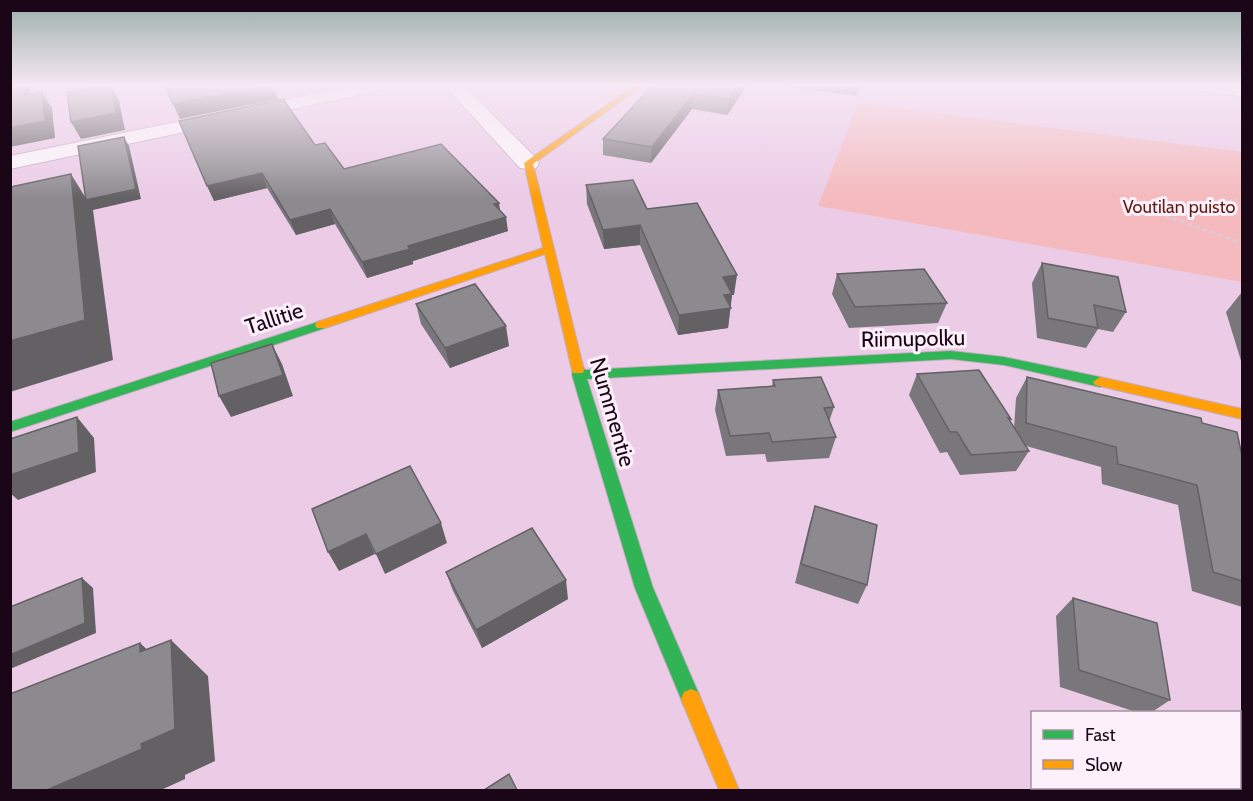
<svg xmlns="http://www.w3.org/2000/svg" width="1253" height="801" font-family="Cabin,sans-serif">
  <rect width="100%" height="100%" fill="#ebcbe6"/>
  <path fill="#f4babd" d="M858,103l384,49v130l-424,-76z"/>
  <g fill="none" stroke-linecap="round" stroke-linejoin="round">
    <g stroke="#c6acc2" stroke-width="2">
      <g id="street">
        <path d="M352,86h34l-3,4 -6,1 -367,78v-13z"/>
        <path d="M445,86h19l72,72 3,5 -3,5 -8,1 -8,-1z"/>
        <path d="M1190,86h52v10l-43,-5 -6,-1z"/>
      </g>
    </g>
    <g stroke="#c6acc2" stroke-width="2">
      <g id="fast">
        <path d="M321,321l4,1 2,3 -2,3 -315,104v-10z"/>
        <path d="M951,351l53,6 96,20 7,5 -7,5 -96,-22 -53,-6 -364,20 66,209 48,111 -3,7 -7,3 -7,-3 -49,-118 -63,-213 1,-8h10l2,3z"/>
      </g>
    </g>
    <g stroke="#c6acc2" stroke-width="2">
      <g id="slow">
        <path d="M634,86h8l-109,78 51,206 -1,3h-10l-1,-3 -27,-116 -220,74h-8l-2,-3 2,-3 226,-74 -19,-85z"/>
        <path d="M1100,377l142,32v10l-147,-34 -2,-3z"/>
        <path d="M691,689l7,3 41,98h-20l-38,-91 3,-7z"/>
      </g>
    </g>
    <path stroke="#d8ced7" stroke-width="2" stroke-dasharray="3 3" stroke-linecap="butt" d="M1229,201l13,-4"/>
    <g stroke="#d8ced7" stroke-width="3" stroke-dasharray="4 4" stroke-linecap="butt">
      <path d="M1226,202l8,-2"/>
      <path d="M1158,213l84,30"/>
    </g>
    <use href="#street" fill="#fcf7fb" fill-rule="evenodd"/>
    <use href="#fast" fill="#30b455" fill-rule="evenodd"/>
    <use href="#slow" fill="#ff9f0a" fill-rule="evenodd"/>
  </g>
  <g fill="#79777b">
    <path d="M652,86h95l-20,29 -35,-6 -41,54 -48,-8v-16z"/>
    <path d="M780,86h80l-3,10z"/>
    <path d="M315,145l29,24 156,41 8,21 -95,30v3l-46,14 -32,-54 -39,11 -29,-47 -53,13z"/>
    <path d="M586,185l61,24 87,86h-2l-4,33 -50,7 -38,-90 -36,4 -17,-45z"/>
    <path d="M1042,263l84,49 -13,20 -15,-3 -12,19 -49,-10 -5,-55z"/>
    <path d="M837,274l110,29 -9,20 -89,5 -17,-34z"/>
    <path d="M1242,292v72l-16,-52z"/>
    <path d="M416,304l93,42 -59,22 -29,-44z"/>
    <path d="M917,374l94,45 -1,2 4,7 2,-30 11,-21 175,46 40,33v151l-50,-16 -14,-86 -76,-21 -1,-17 -75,-21 3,5 -13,20 -56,4 -13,-23 -7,1 -31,-58z"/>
    <path d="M773,380l61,27 -5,15 7,15 -7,21 -62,4 -2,-8 -39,2 -11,-46 3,-20 54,-4z"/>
    <path d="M815,506l52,79 -9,19 -63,-21 14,-57z"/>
    <path d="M446,572l122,27 -86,49 -29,-57z"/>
    <path d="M1073,598l97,102 -18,12h-16l-76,-25 -4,-71z"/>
  </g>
  <g fill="#636164">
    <path d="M23,86h6l5,25 -9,-16z"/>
    <path d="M111,86l8,15 6,29 -44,9 -10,-17z"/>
    <path d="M268,86h5l5,13 -98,20 -7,-15z"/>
    <path d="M738,86h9l-20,29 2,-16z"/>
    <path d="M42,92l10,16 3,30 -45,9v-19z"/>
    <path d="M693,94l-1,15 -41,54 1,-16z"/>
    <path d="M124,137l5,9 12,53 -48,11 20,150 -103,32v-51l61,-167 16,26z"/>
    <path d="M262,173l5,15 -53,13 -7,-15z"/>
    <path d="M499,203l2,15 -7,-14z"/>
    <path d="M330,209l5,15 -39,11 -6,-15z"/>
    <path d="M506,217l2,14 -95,30v3l-46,14 -5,-16 46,-16z"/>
    <path d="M640,225v20l-36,4 -1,-19z"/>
    <path d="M737,275l-3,20h-2l-4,33 -50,7 1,-20 44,-38z"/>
    <path d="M506,326l3,20 -59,22 -5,-20z"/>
    <path d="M272,344l10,20 11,32 -62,21 -12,-21z"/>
    <path d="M77,417l17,21 2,34 -78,28 -8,-7v-18z"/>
    <path d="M441,523l6,20 -62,31 -9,-20z"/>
    <path d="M366,534l9,20 -36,17 -11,-19z"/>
    <path d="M82,578l11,10 3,45 -86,36v-14z"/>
    <path d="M566,580l2,19 -86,49 -6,-18z"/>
    <path d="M171,640l37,36 7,85 -30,14v4l-24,11h-114l94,-46 -1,-101 32,30z"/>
  </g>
  <g fill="#8d8a8f" stroke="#636164" stroke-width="1.5">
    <path d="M10,86h13l2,9 17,-3 3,29 -35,7z"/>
    <path d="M102,86h9l5,27 -45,9 -4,-30z"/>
    <path d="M165,86h103l-95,18z"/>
    <path d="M652,86h86l-9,13 -36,-5 -41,53 -49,-8z"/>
    <path d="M283,99l32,46 10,-2 19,26 97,-25 58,59 -5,1 12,13 -98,29 2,3 -48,13 -32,-53 -40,11 -28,-47 -55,13 -28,-65z"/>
    <path d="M124,137l12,52 -50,11 -8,-54z"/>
    <path d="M71,174l14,146 -75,21v-154z"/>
    <path d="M633,180l14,29 50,-6 40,72 -14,2 9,17 -8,1 7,13 -52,7 -39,-90 -37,5 -17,-45z"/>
    <path d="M1042,263l76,14 8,35 -32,-7 4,23 -50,-10z"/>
    <path d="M924,269l23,34 -92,4 -18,-33z"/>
    <path d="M475,284l31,42 -61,22 -29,-44z"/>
    <path d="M272,344l11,31 -64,21 -8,-33z"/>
    <path d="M979,370l32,49 -3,-1 21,33 -58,4 -14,-23h-7l-33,-58z"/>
    <path d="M821,377l13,30 -10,1 12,29 -64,5 -3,-9 -39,3 -12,-46 57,-4 -2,-6z"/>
    <path d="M1027,377l174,41 1,5 35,9 5,24v125l-29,-9 -16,-87 -79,-21 -2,-17 -90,-24z"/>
    <path d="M77,417l2,35 -69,23v-36z"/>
    <path d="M410,466l31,57 -65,31 -10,-20 -38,18 -16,-43z"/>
    <path d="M815,506l62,19 -10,60 -66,-21z"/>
    <path d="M532,528l34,52 -90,50 -30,-58z"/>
    <path d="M82,578l3,45 -75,32v-48z"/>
    <path d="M1073,598l84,25 13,77 -91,-30z"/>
    <path d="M171,640l4,89 -34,15 1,5 -95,41h-37v-96l130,-51v9z"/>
    <path d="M509,774l8,16h-33z"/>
  </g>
  <linearGradient id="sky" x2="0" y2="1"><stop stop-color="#9aaeaa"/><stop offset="0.43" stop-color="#f6e8f4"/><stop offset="1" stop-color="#f6e8f4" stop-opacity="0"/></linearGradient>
  <rect width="1253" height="198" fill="url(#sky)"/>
  <g text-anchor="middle" stroke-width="6" stroke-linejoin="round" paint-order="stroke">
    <g font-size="18" fill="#5f1c11" stroke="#fdf0fa">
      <text x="1179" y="213">Voutilan puisto</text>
    </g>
    <g font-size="22" fill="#1a0617" stroke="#fdf0fa">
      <text transform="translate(274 318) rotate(-18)" y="8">Tallitie</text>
      <text transform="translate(913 338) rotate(-1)" y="8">Riimupolku</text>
      <text transform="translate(613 412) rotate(74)" y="8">Nummentie</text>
    </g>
  </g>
  <rect width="1253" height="801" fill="none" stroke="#1a0617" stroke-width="24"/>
  <rect x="1031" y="711" width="210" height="78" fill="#fdf0fa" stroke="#a2929f" stroke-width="1.5"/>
  <rect x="1043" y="730" width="30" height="9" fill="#30b455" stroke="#a2929f" stroke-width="1.5"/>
  <text x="1085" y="741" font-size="18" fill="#1a0617">Fast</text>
  <rect x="1043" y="760" width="30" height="9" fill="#ff9f0a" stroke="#a2929f" stroke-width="1.5"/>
  <text x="1085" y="771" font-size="18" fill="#1a0617">Slow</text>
</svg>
